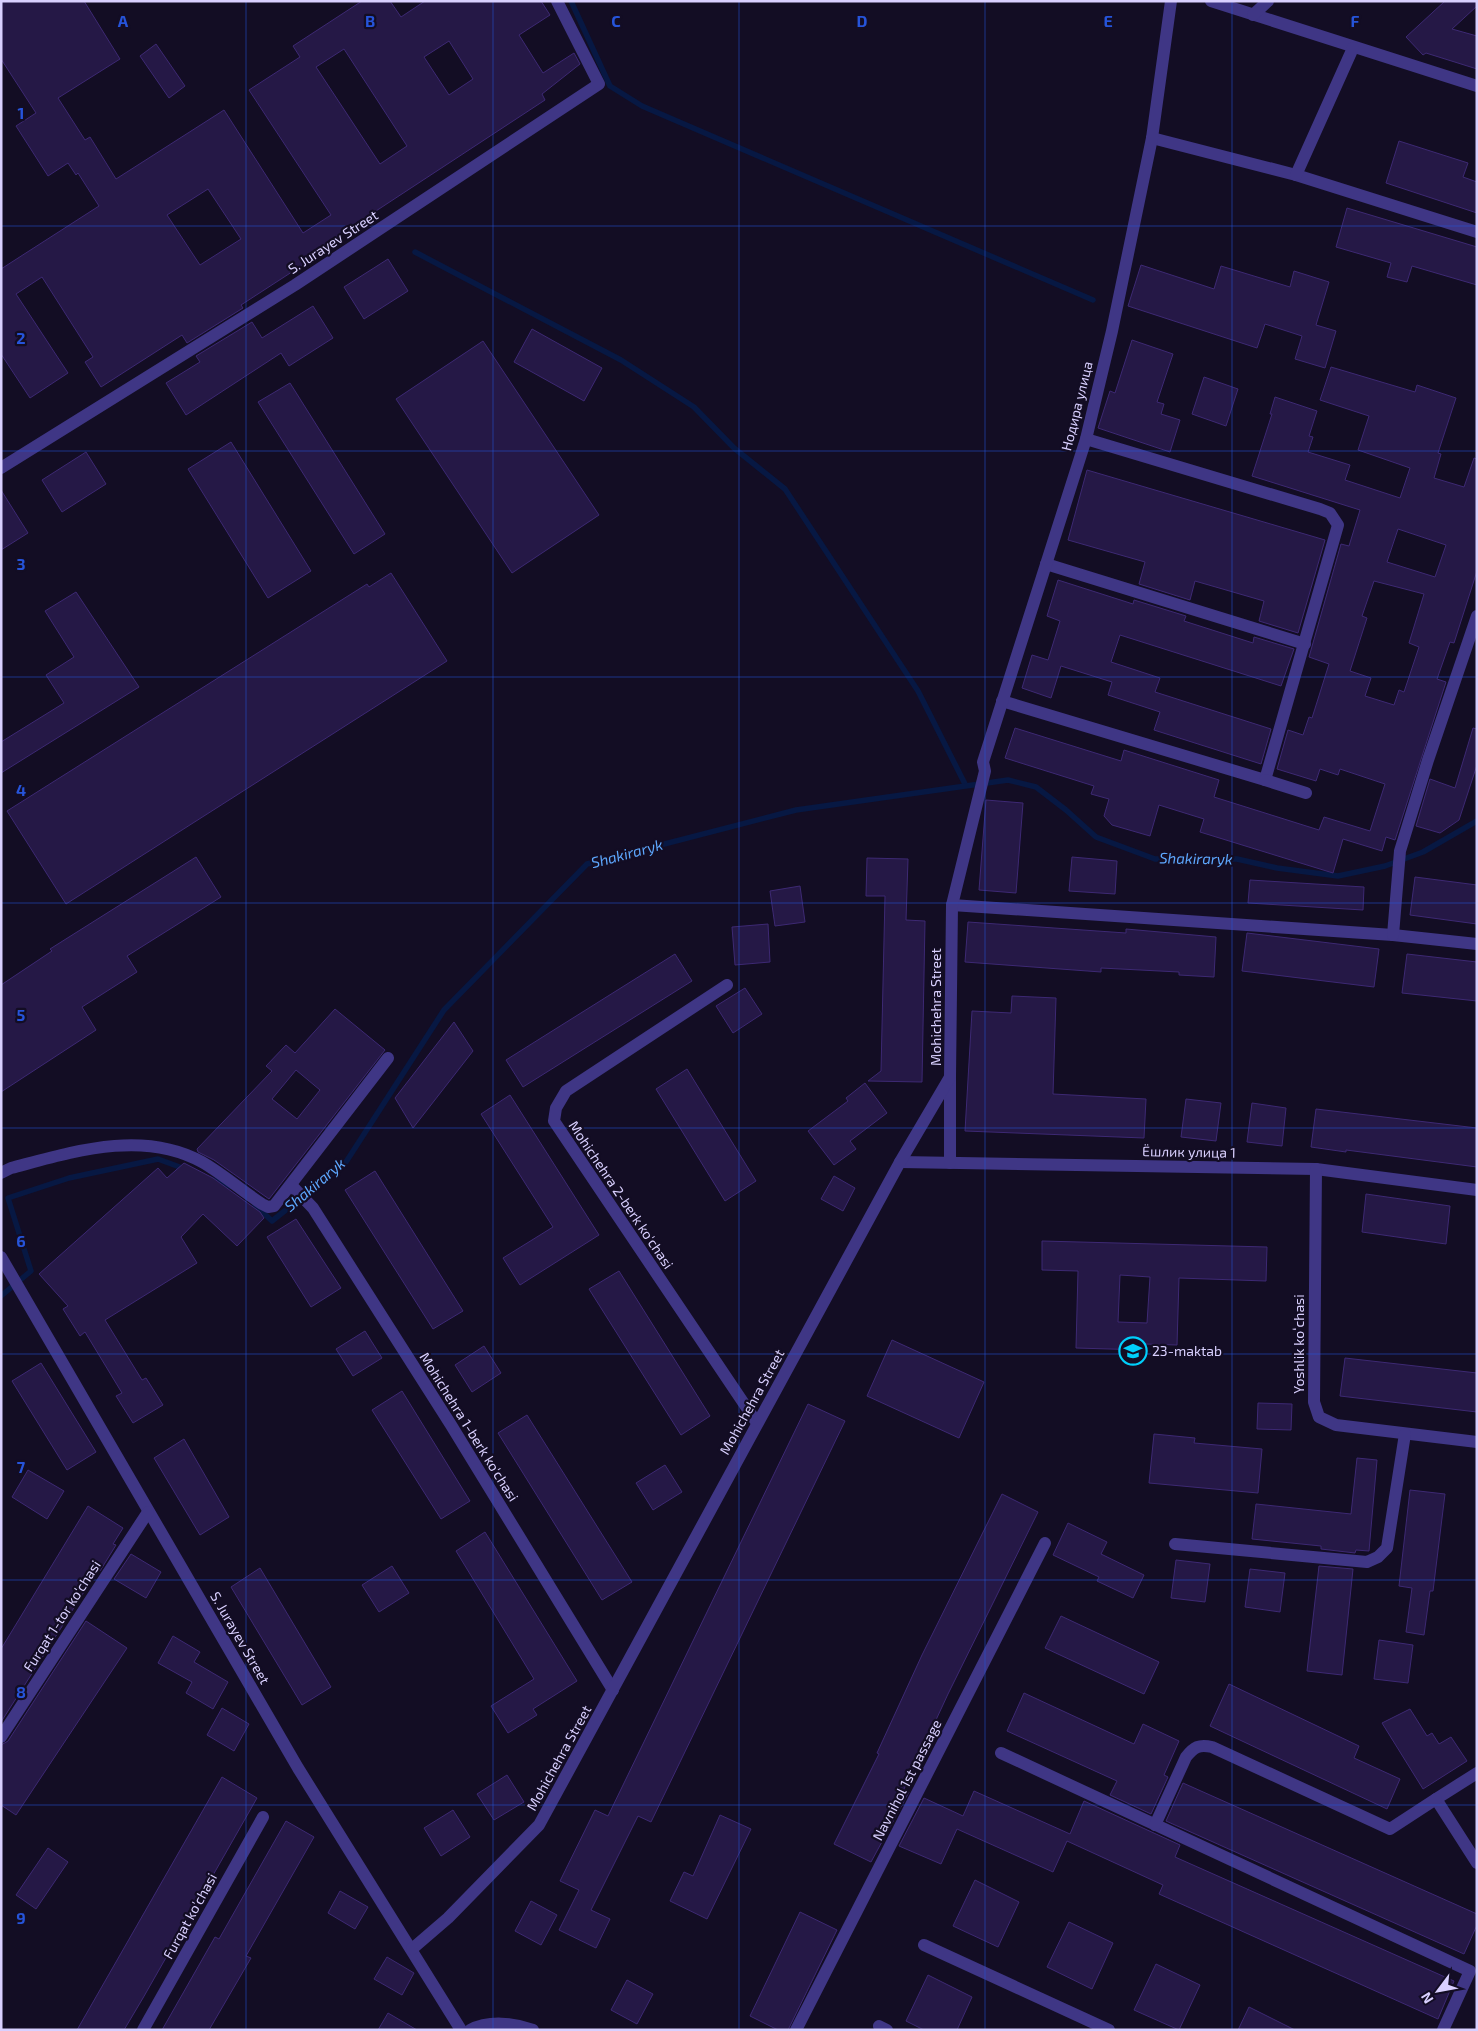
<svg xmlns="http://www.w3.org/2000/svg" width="1478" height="2031" font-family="'Exo 2',sans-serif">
  <rect width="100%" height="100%" fill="#130d24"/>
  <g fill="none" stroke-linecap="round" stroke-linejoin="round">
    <g stroke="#071843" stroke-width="5.5">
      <path d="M571,1l39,85 32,20 451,194"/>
      <path d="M415,252l206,108 73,47 40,41 51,41 133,202 47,93"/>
      <path d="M210,1179l20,7"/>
      <path d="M255,1205l17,16 74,-59 98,-152 143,-146 209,-54 212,-30 28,7 30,23 30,27 59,22h82l40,9 61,8 47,-10 38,-14 54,-31"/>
      <path d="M1,1296l30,-25 -23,-73 61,-20 89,-19 27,10"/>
    </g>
  </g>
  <g fill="#251846" stroke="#3d2973" fill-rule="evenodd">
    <path d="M1,1h83l36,58 -62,39 27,42 5,-3 26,42 108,-69 79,123 28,-18 -82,-125 51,-33 -7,-11 69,-45h28l11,16 24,-16h116l9,14 -31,20 24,38 31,-20 6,11 -38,30 3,6 -230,151 3,4 -77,50 2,3 -56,35 -5,-8 -81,52 -16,-25 8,-5 -51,-80 -26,17 52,79 -38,25 -29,-44v-85l98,-63 -21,-33 -2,2 -8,-12 -20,13 -32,-50 20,-13 -35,-54zM449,41l24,38 -24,16 -25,-38zM344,49l63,97 -27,18 -64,-97zM208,189l33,50 -41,26 -33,-50z"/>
    <path d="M1445,1h32v5l-25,23 25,7v33l-51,-16 -3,2 -17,-18z"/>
    <path d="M156,44l29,42 -16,12 -29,-42z"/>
    <path d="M1399,141l69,22 -5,14 14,5v31l-91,-30z"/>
    <path d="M1347,208l130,39v38l-65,-19 -5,16 -20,-5 4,-14 -55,-16z"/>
    <path d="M388,259l20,32 -44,28 -20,-32z"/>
    <path d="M1141,265l73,24 7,-23 69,21 4,-16 35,11 -13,43 20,6 -11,37 -30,-9 7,-23 -37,-12 -8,24 -129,-42z"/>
    <path d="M313,306l20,32 -44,28 -8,-13 -95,62 -20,-32 34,-21 -4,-6 56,-34 10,16z"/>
    <path d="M532,329l70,39 -18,33 -70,-39z"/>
    <path d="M1132,340l41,14 -16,48 7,2 -3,10 19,6 -10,32 -72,-24 12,-37 5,2z"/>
    <path d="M483,341l116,174 -87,58 -116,-174z"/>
    <path d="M1331,367l84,25 2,-7 39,13 -18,55 3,1 -7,24 30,9 10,-29 3,1v112l-23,72 -4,-1 -13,37 9,3 -51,158 -9,-3 -4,14 -39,-12 -10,34 -133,-41 4,-13 -45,-14 -9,31 -38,-11 -8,-9 5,-17 -18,-5 3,-8 -89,-28 10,-30 106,33 3,-11 95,30 -5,17 105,33 5,-13 46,14 15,-47 -45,-15 -2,6 -18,-6 -4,12 -39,-12 11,-39 15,5 6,-18 3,1 17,-54 -20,-7 32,-113 8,2 11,-36 -108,-34 20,-62h-2l5,-17 42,14 -8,25 4,1 -5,15 42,13 -5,15 55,18 10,-30 -52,-18 11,-34 -49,-16zM1398,529l48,16 -11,32 -48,-15zM1374,581l50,13 -15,49 10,4 -15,45 -5,-2 -5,15 -29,-9 6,-18 -21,-7 17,-53 -5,-2z"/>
    <path d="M1204,377l34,12 -12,37 -34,-12z"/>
    <path d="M290,383l95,151 -31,20 -96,-152z"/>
    <path d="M231,442l80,129 -43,27 -80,-129z"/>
    <path d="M86,452l20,32 -44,28 -20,-32z"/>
    <path d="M1087,470l238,70 -27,93 -39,-12 5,-20 -69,-20 -5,19 -51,-16 6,-22 -77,-22z"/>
    <path d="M1,490l27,43 -27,17z"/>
    <path d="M391,573l56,88 -381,243 -59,-93 360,-227 2,3z"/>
    <path d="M1058,580l75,24 1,-4 52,16 -2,5 69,22 1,-6 40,12 -13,37 -161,-51 -9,27 49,16 -5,14 116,37 -10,35 -107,-34 6,-18 -52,-17 4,-13 -51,-16 -10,32 -29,-10 10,-33 16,5 12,-39 -13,-5z"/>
    <path d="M76,592l63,95 -138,86v-31l63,-39 -18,-28 28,-18 -29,-46z"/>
    <path d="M1473,728l4,1v36l-18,55 -19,13 -24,-7 14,-47 25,9z"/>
    <path d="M986,800l37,3 -7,90 -37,-3z"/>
    <path d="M196,857l25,40 -94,59 10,16 -55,35 14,23 -95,62v-107l51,-34 -2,-2z"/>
    <path d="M1072,857l45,4 -2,33 -46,-3z"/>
    <path d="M867,858l41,1 -2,61 19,1 -3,161 -54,-1 13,-10 4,-175h-19z"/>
    <path d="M1415,877l62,8v39l-67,-9z"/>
    <path d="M1250,880l114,7 -1,23 -115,-7z"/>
    <path d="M800,886l5,36 -30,4 -5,-35z"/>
    <path d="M968,922l158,11v-4l90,8 -2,40 -35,-2v-3l-78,-4v4l-136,-10z"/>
    <path d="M768,924l2,38 -35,3 -3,-38z"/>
    <path d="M1247,933l132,16 -5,38 -132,-16z"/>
    <path d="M675,954l17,27 -169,106 -17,-27z"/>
    <path d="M1407,954l70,8v39l-75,-8z"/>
    <path d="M745,988l17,26 -29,19 -17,-27z"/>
    <path d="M1012,996l44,2 -3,96 93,5 -2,39 -179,-7 7,-120 39,2z"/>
    <path d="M335,1009l50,41 -116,149 -55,-39 -16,-8 -1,-3 75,-78 -6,-5 20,-21 9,8zM296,1070l24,20 -23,29 -25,-20z"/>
    <path d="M454,1022l19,29 -60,77 -18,-30z"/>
    <path d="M687,1069l69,112 -31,20 -69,-112z"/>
    <path d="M865,1083l22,30 -37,28 6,8 -22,16 -26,-34 40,-30 -2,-3z"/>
    <path d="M510,1095l89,140 -79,50 -17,-27 50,-31 -72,-113z"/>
    <path d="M1186,1099l35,4 -5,38 -35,-4z"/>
    <path d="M1252,1103l34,5 -4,38 -35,-4z"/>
    <path d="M1316,1109l161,19v39l-131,-17v2l-35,-5z"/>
    <path d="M184,1163l29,15 47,34 4,6 -27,28 -34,-32 -22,23 16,26 -92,57 37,60 4,-2 17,27 -30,18 -17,-27 6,-3 -37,-61 -5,4 -17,-27 5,-3 -29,-32 119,-106 9,10z"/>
    <path d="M375,1171l88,140 -30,18 -88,-139z"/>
    <path d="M834,1176l21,12 -12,23 -22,-12z"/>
    <path d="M1366,1194l84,12 -4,38 -84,-12z"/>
    <path d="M296,1219l45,69 -30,19 -44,-70z"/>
    <path d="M1042,1241l225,6 -1,34 -87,-3 -2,67 -32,-1 -1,6 -68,-2 2,-77 -36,-1zM1120,1275l30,2 -3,46 -29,-1z"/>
    <path d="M619,1271l91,145 -29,19 -92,-146z"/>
    <path d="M365,1331l17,27 -29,18 -17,-27z"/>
    <path d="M892,1340l92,42 -25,56 -92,-42z"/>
    <path d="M484,1346l17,27 -29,19 -17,-27z"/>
    <path d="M1345,1358l132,15v39l-137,-16z"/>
    <path d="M41,1363l55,89 -29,18 -55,-89z"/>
    <path d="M402,1391l68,110 -29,18 -69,-109z"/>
    <path d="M1258,1403l34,1 -1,26 -34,-1z"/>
    <path d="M808,1404l37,17 -194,401 -13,-6 -47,94 19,9 -14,29 -37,-18 20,-40 -19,-9 35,-71 13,6z"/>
    <path d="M527,1415l105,167 -30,18 -104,-167z"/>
    <path d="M1154,1434l41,4 -1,5 68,6 -4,44 -109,-10z"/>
    <path d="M184,1439l45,78 -29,18 -46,-77z"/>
    <path d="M1357,1458l20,2 -8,91 -13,-1 -1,3 -34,-4v-3l-69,-7 4,-35 95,10z"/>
    <path d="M665,1465l17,27 -29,18 -17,-27z"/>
    <path d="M28,1470l36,21 -17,28 -35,-22z"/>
    <path d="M1410,1490l35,4 -12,97h-3l-6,44 -18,-3 6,-44 -13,-2z"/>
    <path d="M1002,1494l36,18 -90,182 -44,95 5,3 -38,70 -37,-18 45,-90 -2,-1 45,-98z"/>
    <path d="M88,1506l35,22 -10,16 3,1 -16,26 -2,-1 -97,152v-73z"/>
    <path d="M1068,1523l39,19 -6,12 43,21 -11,23 -36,-17 2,-4 -46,-22z"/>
    <path d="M485,1532l92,149 -44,28 4,6 -29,18 -17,-27 43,-27 -78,-128z"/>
    <path d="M131,1554l30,18 -15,26 -32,-19z"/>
    <path d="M1176,1560l34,4 -5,38 -34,-4z"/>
    <path d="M392,1566l17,27 -30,19 -17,-27z"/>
    <path d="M1319,1566l34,3 -11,106 -35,-4z"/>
    <path d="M260,1568l71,119 -29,18 -71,-118z"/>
    <path d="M1250,1569l35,4 -5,39 -35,-5z"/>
    <path d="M1061,1616l98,46 -15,32 -99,-46z"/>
    <path d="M86,1621l41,27 -111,167 -15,-10v-60l7,-4z"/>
    <path d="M173,1636l27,16 -6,10 34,20 -15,27 -27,-16 6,-11 -34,-19z"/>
    <path d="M1379,1640l34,5 -5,38 -34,-4z"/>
    <path d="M1229,1684l130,62 -5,12 46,21 -13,30 -177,-83z"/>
    <path d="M1024,1693l110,51 9,-20 36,17 -15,34 4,2 -17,37 -41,-19 7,-14 -110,-50z"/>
    <path d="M222,1708l27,16 -15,27 -27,-16z"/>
    <path d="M1410,1709l17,27 5,-3 7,11 12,-7 16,24 -44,28 -41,-66z"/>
    <path d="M507,1775l17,27 -30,18 -17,-26z"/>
    <path d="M222,1777l35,21 -114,200 -19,32h-47z"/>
    <path d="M1183,1783l294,131v11l-13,29 -298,-133z"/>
    <path d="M974,1791l96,43 14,-33 96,44 -5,12 279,124 -16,38 -279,-125 4,-9 -96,-44 -14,31 -96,-43 -16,35 -42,-18 25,-48 39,18z"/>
    <path d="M453,1810l17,27 -29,19 -17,-28z"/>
    <path d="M720,1815l31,14 -44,90 -37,-18 14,-29 9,4z"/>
    <path d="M286,1821l28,16 -68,119 5,2 -42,72h-47l53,-93 4,2z"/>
    <path d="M48,1848l20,14 -32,47 -20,-14z"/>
    <path d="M975,1880l44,22 -21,45 -45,-21z"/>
    <path d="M340,1891l28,16 -13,22 -27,-16z"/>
    <path d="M531,1901l26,14 -16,30 -26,-14z"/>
    <path d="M800,1912l37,18 -49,100h-10l-28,-14z"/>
    <path d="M1069,1922l44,21 -21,46 -45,-22z"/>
    <path d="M387,1957l27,16 -12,22 -28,-16z"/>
    <path d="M1156,1964l44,21 -21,45 -45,-20z"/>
    <path d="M928,1975l44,22 -15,33h-33l-18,-9z"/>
    <path d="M627,1980l26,14 -16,30 -26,-14z"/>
    <path d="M1249,2007l46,23h-57z"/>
    <path d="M388,2013l29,17h-39z"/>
  </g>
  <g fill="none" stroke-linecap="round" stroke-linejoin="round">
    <g stroke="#3f3685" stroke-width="12">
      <path d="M1211,1l266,85"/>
      <path d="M1253,15l15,-14"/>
      <path d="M1152,138l144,37 181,57"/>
      <path d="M1296,175l57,-127"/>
      <path d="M1,468l294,-183 304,-201 -42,-83"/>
      <path d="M1046,564l259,80"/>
      <path d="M1002,701l263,79 73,-255 -8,-12 -10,-4 -234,-70"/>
      <path d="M1265,780l41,13"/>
      <path d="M952,905l441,30 84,9"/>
      <path d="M1393,935l7,-84 28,-91 49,-144"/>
      <path d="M727,985l-161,106 -10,17 -2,13 203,302"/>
      <path d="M900,1162l416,7 161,21"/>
      <path d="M950,1163v-86"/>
      <path d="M1316,1169l-2,233 5,15 17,8 141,17"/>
      <path d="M1,1173l10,-5c61,-16 131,-39 191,-6 21,12 40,29 60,42l6,3 6,-1 114,-148"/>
      <path d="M291,1185l22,23 138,217 162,265"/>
      <path d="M1,1257l297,511 163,262"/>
      <path d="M1175,1544l192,18 11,-5 9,-9 18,-114"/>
      <path d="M1,1737l147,-225"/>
      <path d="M1001,1753l469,218 -27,59"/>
      <path d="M1477,1773l-41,26 41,64"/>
      <path d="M1155,1825l31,-68c8,-10 13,-13 26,-10l178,82 46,-30"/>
      <path d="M924,1945l185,85"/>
      <path d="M412,1949l36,-31 91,-93 361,-663 50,-85 2,-172 33,-134 -2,-9 103,-323 26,-108 40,-193 19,-137"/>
      <path d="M879,2026l8,4"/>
      <path d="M143,2030l120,-213"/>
      <path d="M470,2030c19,-10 44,-7 63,0"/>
      <path d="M796,2030l249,-487"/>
    </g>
  </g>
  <path fill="none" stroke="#2654da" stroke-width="1" stroke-opacity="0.55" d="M246,1v2029M493,1v2029M739,1v2029M985,1v2029M1232,1v2029M1,226h1476M1,451h1476M1,677h1476M1,903h1476M1,1128h1476M1,1354h1476M1,1580h1476M1,1805h1476"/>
  <defs>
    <g id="school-ring" transform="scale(1.4375)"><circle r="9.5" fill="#130d24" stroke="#00cffb" stroke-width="1.5"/><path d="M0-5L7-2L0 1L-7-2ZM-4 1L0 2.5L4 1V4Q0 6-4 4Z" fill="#00cffb"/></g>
  </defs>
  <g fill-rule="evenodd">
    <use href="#school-ring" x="1133" y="1351"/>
  </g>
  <g text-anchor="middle" stroke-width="4.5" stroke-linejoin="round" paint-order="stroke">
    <g font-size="14" fill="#d9d0ff" stroke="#130d24">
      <text transform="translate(333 242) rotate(-33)" y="5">S. Jurayev Street</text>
      <text transform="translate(1077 406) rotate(-76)" y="5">Нодира улица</text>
      <text transform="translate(936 1007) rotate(-90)" y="5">Mohichehra Street</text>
      <text transform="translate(1189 1152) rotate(1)" y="5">Ёшлик улица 1</text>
      <text transform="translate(621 1195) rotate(56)" y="5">Mohichehra 2-berk ko'chasi</text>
      <text transform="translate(1299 1344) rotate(-90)" y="5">Yoshlik koʻchasi</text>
      <text transform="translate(752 1402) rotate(-61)" y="5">Mohichehra Street</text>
      <text transform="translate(469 1427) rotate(58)" y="5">Mohichehra 1-berk ko'chasi</text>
      <text transform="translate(62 1616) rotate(-57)" y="5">Furqat 1-tor ko'chasi</text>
      <text transform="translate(240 1638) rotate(60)" y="5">S. Jurayev Street</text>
      <text transform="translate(559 1758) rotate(-61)" y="5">Mohichehra Street</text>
      <text transform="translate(907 1780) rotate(-63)" y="5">Navnihol 1st passage</text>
      <text transform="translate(190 1916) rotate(-61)" y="5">Furqat ko'chasi</text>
    </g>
    <g font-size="14" fill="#d9d0ff" stroke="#130d24" text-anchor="start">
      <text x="1152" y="1356">23-maktab</text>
    </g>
    <g font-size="15" font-style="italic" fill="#5ea8ff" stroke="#130d24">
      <text transform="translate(627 854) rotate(-15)" y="5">Shakiraryk</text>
      <text transform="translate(1196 859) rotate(1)" y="5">Shakiraryk</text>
      <text transform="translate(315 1185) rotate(-40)" y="5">Shakiraryk</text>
    </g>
  </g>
  <g font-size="16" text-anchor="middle" font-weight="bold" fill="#2654da" stroke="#130d24" stroke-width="4.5" stroke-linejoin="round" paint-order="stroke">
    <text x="123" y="27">A</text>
    <text x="370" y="27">B</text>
    <text x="616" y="27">C</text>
    <text x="862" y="27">D</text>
    <text x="1108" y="27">E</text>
    <text x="1355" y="27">F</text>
    <text x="21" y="119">1</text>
    <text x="21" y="344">2</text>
    <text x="21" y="570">3</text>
    <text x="21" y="796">4</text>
    <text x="21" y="1021">5</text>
    <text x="21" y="1247">6</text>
    <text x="21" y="1473">7</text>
    <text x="21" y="1698">8</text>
    <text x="21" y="1924">9</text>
  </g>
  <rect width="1478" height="2031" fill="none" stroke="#d9d0ff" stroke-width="5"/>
  <g transform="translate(1438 1991) rotate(238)" stroke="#130d24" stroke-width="4" paint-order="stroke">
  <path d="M0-4L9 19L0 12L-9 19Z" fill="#d9d0ff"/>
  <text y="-8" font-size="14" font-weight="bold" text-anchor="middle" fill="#d9d0ff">N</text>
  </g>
</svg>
